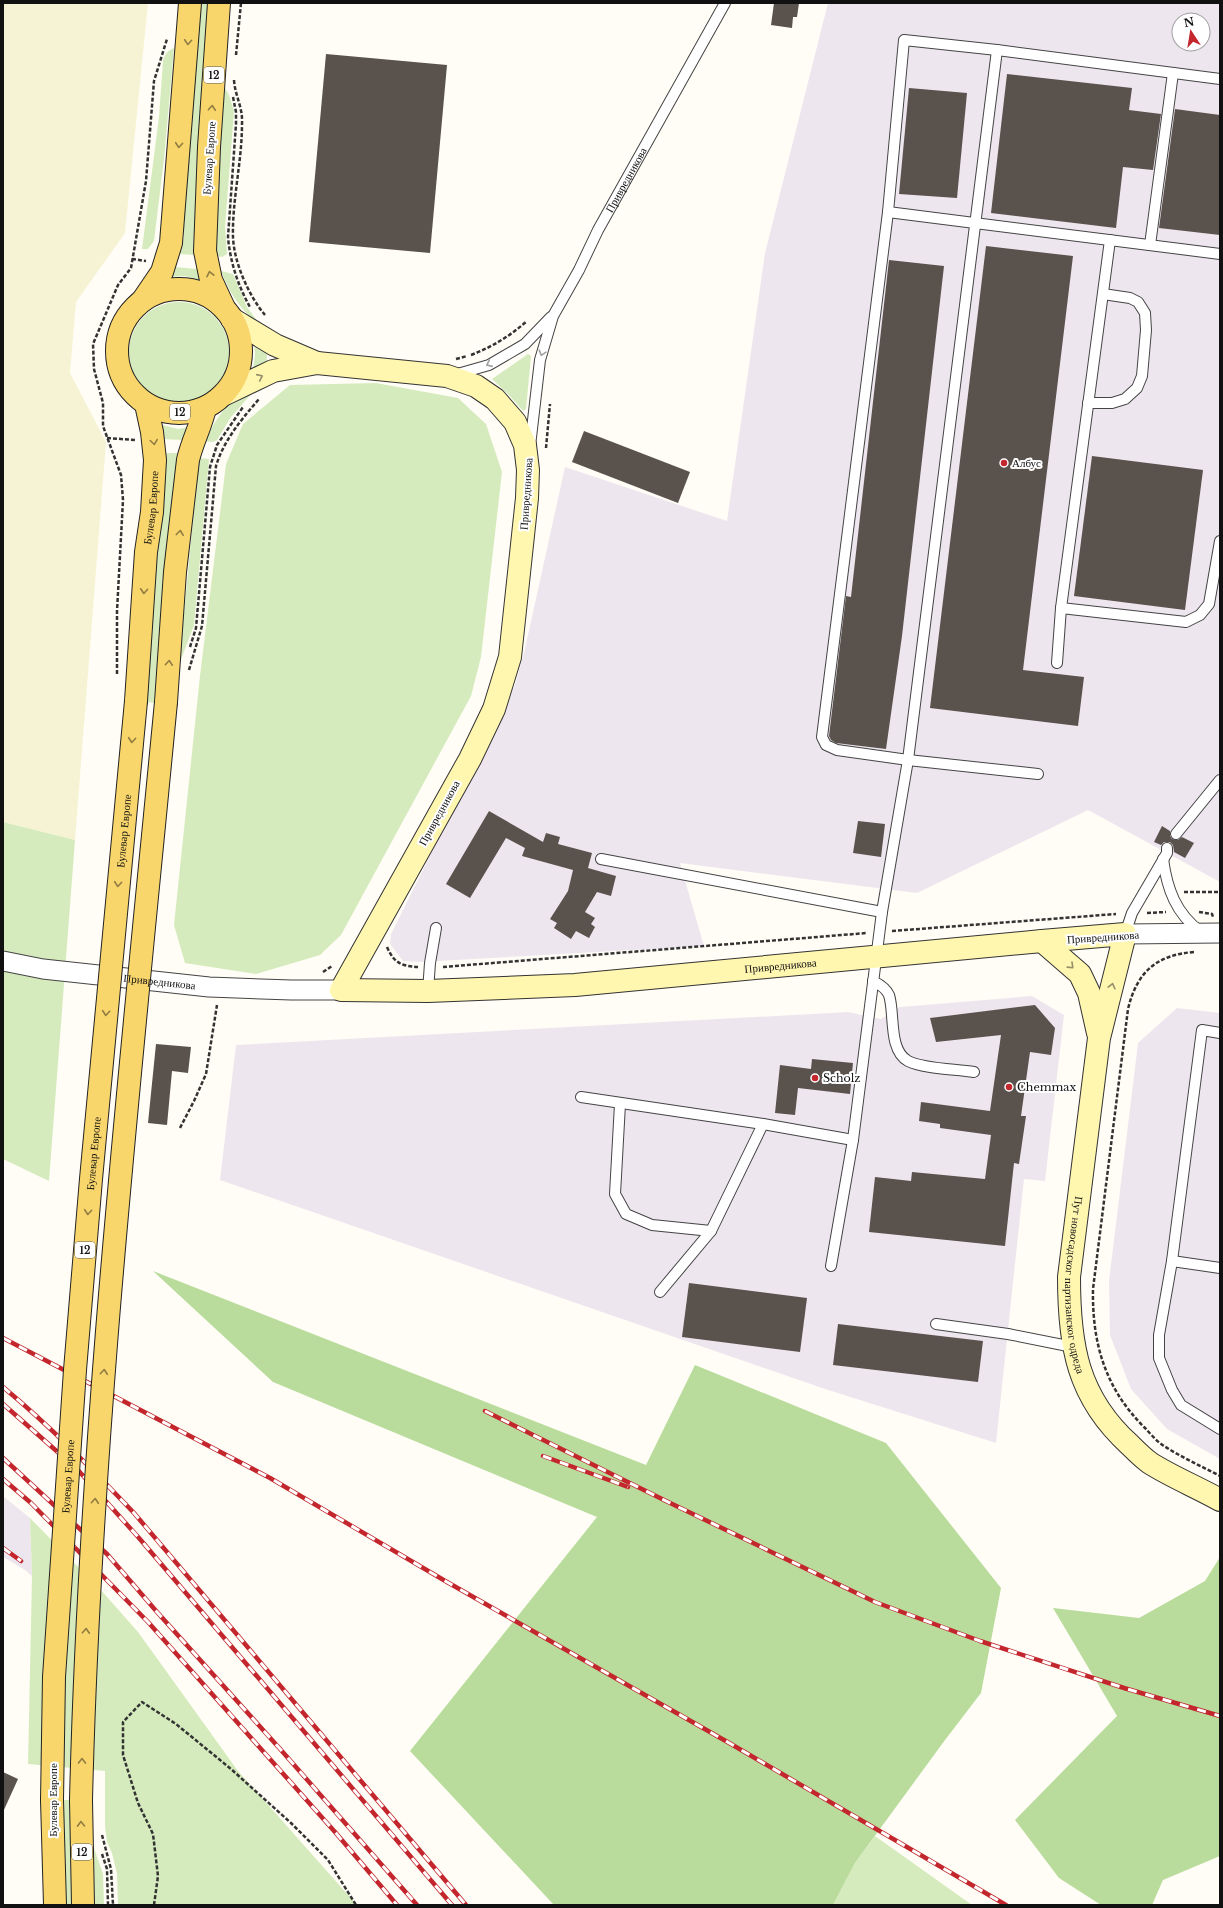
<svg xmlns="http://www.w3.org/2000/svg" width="1223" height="1908" font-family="'Libre Baskerville',serif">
  <rect width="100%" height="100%" fill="#fffdf5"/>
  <g fill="#eee6ef" fill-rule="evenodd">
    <path d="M828,3h392v879l-132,-72 -171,83 -237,-30 24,83 -283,16 -18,-1 -13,-17 1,-10 124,-249 9,-32 41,-186 162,54 38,-268zM1179,20h24v24h-24z"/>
    <path d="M1032,996l32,19 -19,166 -21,-2 -28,264 -171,-54 -605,-209 16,-135 612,-33 33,7 19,-12z"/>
    <path d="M1177,1008l43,5v446l-53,-30 -36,-40 -21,-54 -1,-54 29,-238z"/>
    <path d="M3,1496l27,22 2,58 -7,-6 -22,-13z"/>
  </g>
  <path fill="#f6f3d4" d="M3,3h145l-23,230 -49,69 -6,71 36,69 -31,398 -72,-18z"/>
  <g fill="#d5ebbd">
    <path d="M196,3h14l-16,252 -14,-1 4,-16 -1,-118z"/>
    <path d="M174,48l-10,111 -10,82 -6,8h-6l17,-132 4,-56c2,-7 4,-10 11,-13z"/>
    <path d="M225,88l4,7 5,16 -9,116 2,27 -5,3 -5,-1 -3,-14 -1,-28z"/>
    <path d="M175,267l22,2 3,11 -15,-4 -15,1z"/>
    <path d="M221,271l12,3 14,33 17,23c-21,-18 -33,-33 -43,-59z"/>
    <circle cx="179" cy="352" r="50"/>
    <path d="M254,341l14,7 -2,17 -13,4 2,-14z"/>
    <path d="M528,354l3,2 -5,53 -3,2 -14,-16 -17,-16z"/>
    <path d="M376,383l82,15 28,26 16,48 -21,185 -10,39 -130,239 -21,20 -64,19 -71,-11 -11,-38 26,-249 26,-212 17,-40 47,-39z"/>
    <path d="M253,392l-22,25 -14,23 -4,2 -9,-1c9,-15 21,-38 36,-46 4,-2 9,-2 13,-3z"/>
    <path d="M159,424l19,5 11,-2 -6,13 -21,-1z"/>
    <path d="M164,453h14l-23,250 -11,-1 15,-163z"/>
    <path d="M199,458l10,1 -15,166 -15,40z"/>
    <path d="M3,822l72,18 -26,341 -46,-22z"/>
    <path d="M30,1518l70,71 38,43 100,139 119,134h-239l-1,-31 -5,-21 -5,-11 -2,-15v-56l-77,-7 4,-188z"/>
    <path d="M60,1800h14l2,105h-12z"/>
    <path d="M875,1836l97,69h-139l22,-42z"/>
    <path d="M92,1842l11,32 1,31h-10z"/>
  </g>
  <g fill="#b9dc9c">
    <path d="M153,1271l493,194 49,-100 191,78 115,145 -20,105 -36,47 -90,123 -22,42h-279l-144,-154 187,-234 -324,-135z"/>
    <path d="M1220,1557v299l-57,24 -11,25h-51l-42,-27 -44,-58 102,-104 -64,-108 86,10 66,-37z"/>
  </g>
  <g fill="#5a524d">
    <path d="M774,3h25l-2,14h-4l-1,11 -21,-3z"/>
    <path d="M326,54l121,11 -17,188 -121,-11z"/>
    <path d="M1007,74l125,14 -3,22 32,4 -8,56 -30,-3 -7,61 -125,-15z"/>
    <path d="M909,88l58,5 -10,105 -58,-4z"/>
    <path d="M1175,109l45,6v120l-61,-7z"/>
    <path d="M986,246l87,10 -50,414 61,7 -6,49 -148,-18z"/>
    <path d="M889,260l55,6 -42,370 -16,113 -50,-6 -5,-3 -2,-4 17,-140 5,1z"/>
    <path d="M584,431l106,41 -12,31 -106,-41z"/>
    <path d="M1092,456l111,14 -18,140 -111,-14z"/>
    <path d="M489,811l54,31 3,-9 14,4 -2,7 34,9 -4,15 28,8 -5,20 -14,-4 -12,20 10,6 -4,6 4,3 -6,11 -13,-7 -5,8 -17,-11 3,-5 -7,-4 18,-28 5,-21 -51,-14 3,-8 -19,-10 -36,60 -24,-14z"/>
    <path d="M858,821l27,3 -4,33 -28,-4z"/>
    <path d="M1162,826l8,5v5l2,3 6,1 4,-3 12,6 -9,15 -11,-6 -1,-7 -3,-3h-6l-3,3 -7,-3z"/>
    <path d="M1035,1005l20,23 -4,27 -21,-3 -9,64h5l-7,48 -5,-1 -9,83 -136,-14 6,-55 36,4 1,-9 73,7 6,-44 -51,-7v-4l-21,-3 2,-19 69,9 11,-76 -65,7 -6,-24z"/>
    <path d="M156,1044l35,3 -3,26 -16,-2 -5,54 -19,-2z"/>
    <path d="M812,1059l41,4 -3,31 -52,-6 -3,27 -20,-2 5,-48 31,4z"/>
    <path d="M689,1283l118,15 -7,54 -118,-15z"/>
    <path d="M838,1324l145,17 -5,41 -145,-17z"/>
    <path d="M3,1772l15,7 -15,33z"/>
  </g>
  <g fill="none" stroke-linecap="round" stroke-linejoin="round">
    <g stroke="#444" stroke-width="12">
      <g id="lane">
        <path d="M888,212l332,42"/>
        <path d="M1150,245l23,-172"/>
        <path d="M454,375l35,-10 36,-21 26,-27"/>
        <path d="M1088,403h24l13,-4 12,-11 5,-12 4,-46 -1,-17 -7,-11 -8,-4 -27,-4"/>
        <path id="s1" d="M530,446l10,-86 13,-44 26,-46 19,-40 127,-227"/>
        <path d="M1061,608l125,14 14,-7 9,-11 11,-63"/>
        <path d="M1057,663l4,-55 49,-368"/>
        <path d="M1038,774l-130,-14 -71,-10 -11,-5 -4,-8 66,-525 16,-172 93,10 223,29"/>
        <path d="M1176,834l44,-54"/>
        <path d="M601,859l281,53"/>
        <path d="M1163,859c4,30 13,55 38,73"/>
        <path d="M1125,934l7,-21 35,-60v-5"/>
        <path d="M873,981c6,3 13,7 16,14 6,18 -1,55 19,66 16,8 47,8 66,11"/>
        <path d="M428,991l2,-28 6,-35"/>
        <path d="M1220,1033l-18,-3 -30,231 -13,74v23l13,32 9,15 39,24"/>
        <path d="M581,1097l182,27 90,16"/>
        <path d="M620,1104l-5,90 11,20 26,11 59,6"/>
        <path d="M1172,1261l48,7"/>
        <path d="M831,1266l22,-126 29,-228 26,-152 89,-710"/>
        <path d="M660,1292l51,-61 52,-107"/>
        <path d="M936,1324l72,10 65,13"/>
      </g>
    </g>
    <g stroke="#444" stroke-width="21">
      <g id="street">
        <path d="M1125,934l95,-1"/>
        <path id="s2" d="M3,961l40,8 166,18 82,3h50"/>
      </g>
    </g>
    <g stroke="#333" stroke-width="24">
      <g id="secondary">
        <path d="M232,319l43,26 42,18"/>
        <path id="s3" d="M225,394l48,-23 44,-8 130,13 29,10 19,13 20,23 10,23 3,25 -1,28 -17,159 -16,52 -24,50 -129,231 87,1 147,-6 467,-44 83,-7 -26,104 -30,239c0,68 8,120 61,168 6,6 13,13 20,18 22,14 47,24 70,37"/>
        <path d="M1042,941l38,33 9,19 9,40"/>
      </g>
    </g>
    <g stroke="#222" stroke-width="24">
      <g id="primary">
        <path d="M219,3l-10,144 -4,104 6,29 13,28"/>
        <circle cx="179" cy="351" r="62"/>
        <path d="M143,300l19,-28 9,-29 19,-240"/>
        <path id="s4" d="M136,701l10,-149 6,-40 3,-52 -3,-28 -6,-28"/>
        <path d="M166,702l9,-130 13,-112c4,-18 13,-34 17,-52"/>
        <path d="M52,1800l3,105"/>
        <path d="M81,1800l2,105"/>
      </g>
    </g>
    <g stroke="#333" stroke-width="2.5" stroke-dasharray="4 2" stroke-linecap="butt">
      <path d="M236,55l5,-52"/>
      <path d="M234,80c1,16 9,27 8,44 0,38 -10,76 -9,113 1,26 16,59 32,78"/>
      <path d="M233,97l3,15v12l-8,113c2,24 10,49 22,70"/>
      <path d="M132,259l14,2"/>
      <path d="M471,355c21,-8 39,-19 56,-34"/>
      <path d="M456,359l11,-3"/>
      <path d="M107,438l28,2"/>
      <path d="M546,448l4,-44"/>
      <path d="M190,647l6,-19 14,-161 7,-22 26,-38"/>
      <path d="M189,670l13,-44 14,-160c8,-26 25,-46 43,-67"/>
      <path d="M117,674v-63l6,-111 -2,-25 -18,-49v-23l-9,-34 -1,-25 25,-59 13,-17 15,-87 8,-100 13,-42"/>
      <path d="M1184,892h36"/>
      <path d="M1199,912l13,2 1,3"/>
      <path d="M1147,913l19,-1"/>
      <path d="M892,931l224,-17"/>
      <path d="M387,947c7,16 14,19 31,20"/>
      <path d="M1194,952c-38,3 -57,20 -66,57l-35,280c-1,54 12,99 51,138 6,6 12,14 20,19 17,11 37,20 56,30"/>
      <path d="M443,967l424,-34"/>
      <path d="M323,972l9,-6"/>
      <path d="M180,1128l14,-27 12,-27 11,-69"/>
      <path d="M102,1835l9,34 2,36"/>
      <path d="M102,1854l5,15 1,36"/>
      <path d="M154,1905l4,-29 -5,-42 -15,-31 -15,-48v-33l19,-20 34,22 55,45 60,54 37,37 28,45"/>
    </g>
    <use href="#lane" stroke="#fff" stroke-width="10"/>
    <use href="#street" stroke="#fff" stroke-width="19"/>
    <use href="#secondary" stroke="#fff6b0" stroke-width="22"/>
    <use href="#primary" stroke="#f9d66b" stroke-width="22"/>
    <g stroke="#c4262e" stroke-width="4.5">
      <g id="rail">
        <path d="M3,1338l267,140 177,104 284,162 275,161"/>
        <path d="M3,1387c47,39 89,82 131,126l332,392"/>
        <path d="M3,1404l74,65 62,69 313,367"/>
        <path d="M485,1411l181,90 209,101 105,39 144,47 96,28"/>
        <path d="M543,1456l85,31"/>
        <path d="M3,1458l104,96 50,58 124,138 136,155"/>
        <path d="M3,1479l28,24 117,119 187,210 62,73"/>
        <path d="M3,1548l18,13"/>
      </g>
    </g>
    <use href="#rail" stroke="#fff" stroke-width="3" stroke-dasharray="9" stroke-linecap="butt"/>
    <g stroke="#222" stroke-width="24" stroke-linecap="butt">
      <g id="primary-bridge">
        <path id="s5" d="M52,1800l2,-123 21,-307 16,-191 45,-478"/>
        <path d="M81,1800c9,-367 50,-733 85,-1098"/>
      </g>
    </g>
    <use href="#primary-bridge" stroke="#f9d66b" stroke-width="22"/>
  </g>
  <defs><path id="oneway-chevron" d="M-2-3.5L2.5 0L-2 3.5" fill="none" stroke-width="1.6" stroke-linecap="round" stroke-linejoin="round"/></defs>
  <g stroke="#917d42">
    <use href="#oneway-chevron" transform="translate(188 42) rotate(94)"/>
    <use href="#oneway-chevron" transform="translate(212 108) rotate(-86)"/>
    <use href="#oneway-chevron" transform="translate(179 145) rotate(95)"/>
    <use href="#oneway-chevron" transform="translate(210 274) rotate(-102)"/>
    <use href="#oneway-chevron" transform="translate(154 442) rotate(82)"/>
    <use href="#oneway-chevron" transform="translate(180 533) rotate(-83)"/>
    <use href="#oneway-chevron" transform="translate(144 591) rotate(94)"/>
    <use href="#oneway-chevron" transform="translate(169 663) rotate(-86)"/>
    <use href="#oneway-chevron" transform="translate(132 740) rotate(95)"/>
    <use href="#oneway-chevron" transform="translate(118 884) rotate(95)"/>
    <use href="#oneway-chevron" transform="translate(106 1013) rotate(95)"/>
    <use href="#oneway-chevron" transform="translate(88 1212) rotate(95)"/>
    <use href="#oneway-chevron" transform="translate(104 1372) rotate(-85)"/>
    <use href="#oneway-chevron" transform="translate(95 1501) rotate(-86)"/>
    <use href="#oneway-chevron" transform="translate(86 1631) rotate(-87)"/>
    <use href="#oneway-chevron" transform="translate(82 1761) rotate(-89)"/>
    <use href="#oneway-chevron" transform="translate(81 1824) rotate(-91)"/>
  </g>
  <g stroke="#a0a0a0">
    <use href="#oneway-chevron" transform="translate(542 353) rotate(107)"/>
    <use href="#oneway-chevron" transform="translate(489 364) rotate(156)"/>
  </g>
  <g stroke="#948f68">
    <use href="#oneway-chevron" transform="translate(260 377) rotate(-24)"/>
    <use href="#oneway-chevron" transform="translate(1071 966) rotate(44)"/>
    <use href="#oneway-chevron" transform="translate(1112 986) rotate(-76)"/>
  </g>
  <g fill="#c4262e" stroke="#fff" stroke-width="1.5">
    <circle cx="1004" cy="463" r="4"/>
    <circle cx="815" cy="1078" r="4"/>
    <circle cx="1009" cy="1087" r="4"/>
  </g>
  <g text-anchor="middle" stroke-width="4" stroke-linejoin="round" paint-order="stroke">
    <g fill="#fff" stroke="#585858" stroke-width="1">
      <rect x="204" y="67" width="20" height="16" rx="3"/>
      <rect x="170" y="404" width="20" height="16" rx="3"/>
      <rect x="75" y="1242" width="20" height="16" rx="3"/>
      <rect x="72" y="1844" width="20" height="16" rx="3"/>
    </g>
    <g font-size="10" font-weight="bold" fill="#111">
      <text x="214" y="79">12</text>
      <text x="180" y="416">12</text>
      <text x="85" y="1254">12</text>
      <text x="82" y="1856">12</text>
    </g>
    <g font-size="11" fill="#111" stroke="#fff">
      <text transform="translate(209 158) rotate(-86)" y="4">Булевар Европе</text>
      <text dy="4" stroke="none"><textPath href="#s1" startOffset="287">Привредникова</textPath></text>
      <text transform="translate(526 494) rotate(-86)" y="4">Привредникова</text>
      <text dy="4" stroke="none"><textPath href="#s4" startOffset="194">Булевар Европе</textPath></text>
      <text transform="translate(439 813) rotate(-61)" y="4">Привредникова</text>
      <text dy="4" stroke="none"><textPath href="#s5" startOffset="972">Булевар Европе</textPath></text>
      <text transform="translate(1103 937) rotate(-4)" y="4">Привредникова</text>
      <text dy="4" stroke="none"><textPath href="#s3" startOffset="1366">Привредникова</textPath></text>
      <text dy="4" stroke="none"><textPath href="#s2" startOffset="158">Привредникова</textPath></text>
      <text dy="4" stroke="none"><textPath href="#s5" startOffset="648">Булевар Европе</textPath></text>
      <text dy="4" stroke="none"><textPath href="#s3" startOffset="2068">Пут новосадског партизанског одреда</textPath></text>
      <text dy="4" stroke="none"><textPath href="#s5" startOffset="324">Булевар Европе</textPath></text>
      <text transform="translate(53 1800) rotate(-90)" y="4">Булевар Европе</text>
    </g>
    <g font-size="11" fill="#111" stroke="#fff" text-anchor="start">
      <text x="1012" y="467">Албус</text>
      <text x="823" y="1082">Scholz</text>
      <text x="1017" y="1091">Chemmax</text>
    </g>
  </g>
  <rect width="1223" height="1908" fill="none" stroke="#111111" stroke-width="8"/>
  <g transform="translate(1191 32) rotate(348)"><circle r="19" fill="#ffffff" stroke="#a0a0a0"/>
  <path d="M0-3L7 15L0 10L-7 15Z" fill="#c4262e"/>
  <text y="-6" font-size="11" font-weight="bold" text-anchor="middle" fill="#111111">N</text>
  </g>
</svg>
